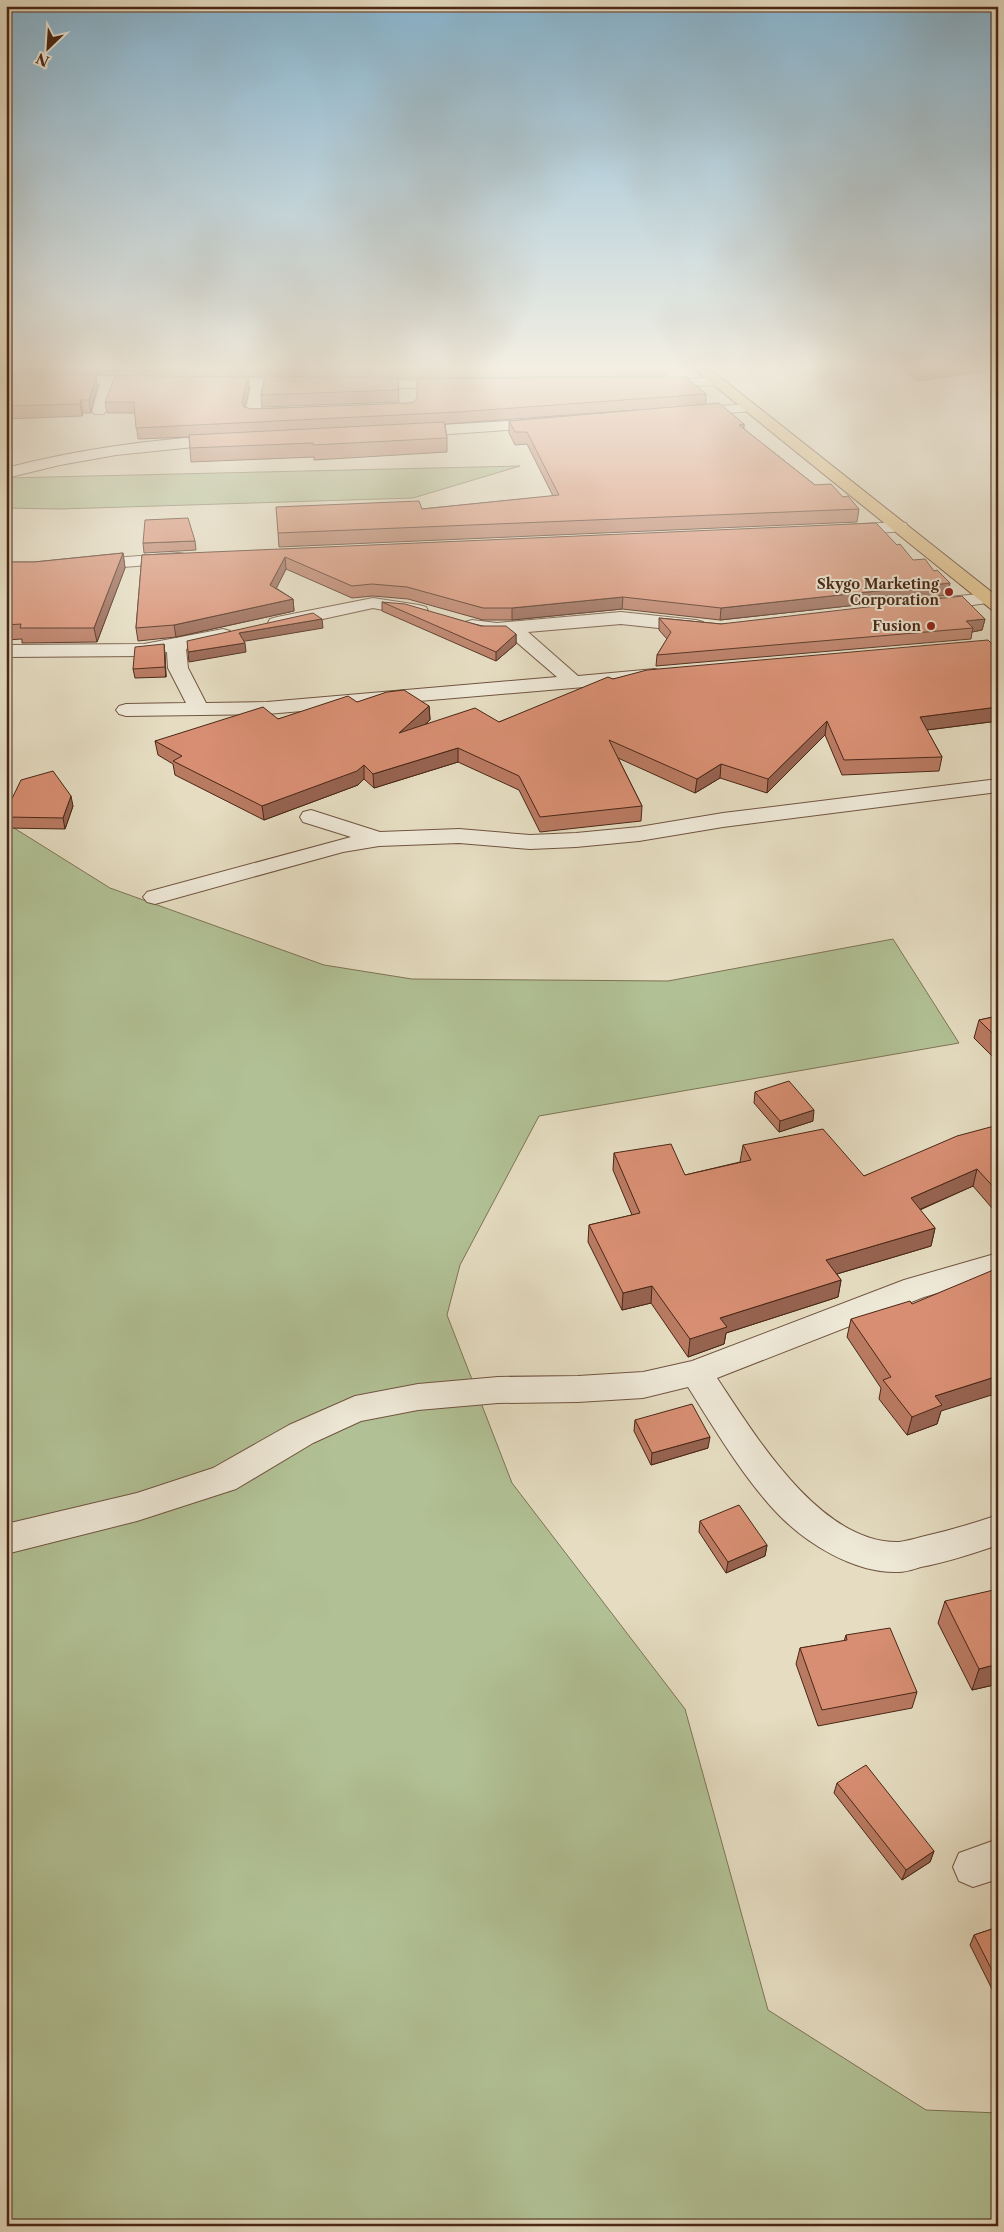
<svg xmlns="http://www.w3.org/2000/svg" width="1004" height="2232" font-family="'Libre Caslon Text',serif">
  <rect width="100%" height="100%" fill="#e5dcc1"/>
  <filter id="stains"><feTurbulence type="fractalNoise" baseFrequency=".004" numOctaves="4"/><feColorMatrix values="0 0 0 0 .2 0 0 0 0 .09 0 0 0 0 .02 0 0 0 .5 -.17"/></filter>
  <radialGradient id="worn" r=".72"><stop offset=".6" stop-color="#630" stop-opacity="0"/><stop offset="1" stop-color="#630" stop-opacity=".3"/></radialGradient>
  <g fill="#b1c195" stroke="#7e7456">
    <path d="M520,466l-107,32 -353,11 -54,-1v-30z"/>
    <path d="M6,823l104,65 214,77 88,14 256,2 225,-42 66,104 -420,73 -79,149 -13,50 65,168 173,226 83,301 158,100 72,3v113h-992z"/>
  </g>
  <g fill="none" stroke-linecap="round" stroke-linejoin="round">
    <g stroke="#715441" stroke-width="2">
      <g id="street">
        <path d="M6,376h144l7,4 -7,4h-35l-9,27 -2,3h-10l-2,-3 8,-27h-94z"/>
        <path d="M211,377l89,2 7,4 -7,4h-35l-4,22h27l2,3 -2,3c-12,3 -29,5 -41,2l-2,-3 6,-28 -45,-2 -2,-3 2,-3z"/>
        <path d="M719,378l7,4 -2,3 -68,2 -7,-4 7,-4z"/>
        <path d="M361,380l94,1 7,4 -7,4 -99,-2 -2,-3z"/>
        <path d="M748,404l5,1 2,3 -2,3 -63,5 -5,-1 -2,-3 2,-3 5,-1z"/>
        <path d="M545,419l5,2 3,3 -3,3 -142,10 -5,-2 -3,-3 3,-3 5,-2z"/>
        <path d="M228,435l5,2 3,3 -3,3 -117,12 -56,10 -54,13v-10c73,-19 147,-29 222,-33z"/>
        <path d="M900,522l6,1 2,4 -2,4 -62,4 -6,-1 -2,-4 2,-4 6,-1z"/>
        <path d="M179,553l6,1 3,4 -3,4 -98,8 -6,-1 -3,-4 3,-4 6,-1z"/>
        <path d="M988,593l6,1 3,4 -3,4 -64,9 -6,-2 -3,-4 3,-4 6,-2z"/>
        <path d="M373,598l46,7 7,2 2,4 -2,4 -7,2 -46,-9 -96,21 -7,-2 -2,-4 2,-4 7,-2z"/>
        <path d="M621,612l75,8 7,2 2,4 -2,4 -7,2 -75,-8 -93,8 50,44 77,-7 7,2 3,4 -3,4 -7,2 -388,33 -141,2 -7,-2 -3,-4 3,-4 7,-2 60,-1 -18,-35 -1,-16 -23,4 -138,1v-12l138,-1 79,-15 7,2 2,4 -2,4 -44,10 2,19 18,35 61,-1 290,-25 -50,-43 -10,1 -32,-5 -2,-4 2,-4 7,-2 25,3z"/>
        <path d="M998,779v13l-275,35 -84,14 -63,6 -46,2 -71,-6 -80,3 -36,6 -188,52 -8,-2 -4,-5 4,-5 204,-55 -48,-15 -3,-5 3,-5 8,-2 69,22 79,-3 71,6 46,-2 63,-6 84,-14z"/>
        <path d="M998,1253v22l-74,22 -207,81c38,57 103,166 182,164 7,-1 15,-3 22,-5 26,-6 51,-13 77,-22v30c-26,9 -51,17 -77,22 -7,2 -15,5 -22,5 -44,2 -94,-29 -123,-60 -33,-35 -62,-84 -88,-125l-45,11 -65,4 -80,1 -80,7 -57,11 -48,22 -77,46 -99,32 -131,33v-30l131,-31 76,-25 76,-43 66,-29 63,-12 80,-7 80,-1 65,-4 49,-11 212,-81z"/>
        <path d="M998,1839v40l-25,8 -14,-6 -6,-14 6,-14z"/>
      </g>
    </g>
    <g stroke="#4a2716" stroke-width="2">
      <path id="highway" d="M690,366h16l292,231v14l-6,-1z"/>
    </g>
    <use href="#street" fill="#eee8d7" fill-rule="evenodd"/>
    <use href="#highway" fill="#e2be80" fill-rule="evenodd"/>
  </g>
  <g fill="#b97a62" stroke="#4a2716">
    <path d="M6,366h661v10l-269,2 1,24 -137,5 -1,-12 4,-18 -169,-2 1,12 -6,26h-8l-1,3 -76,3z"/>
    <path d="M898,366h100v3l-80,12z"/>
    <path d="M248,377l1,11 -4,19 6,2 455,-15v11l38,19v5l71,56 28,12 16,12 -2,13 -578,25 -1,-14 144,-24 131,-13 -26,-52 -12,1 -6,-12v-12l128,-11 -192,14 2,14v14l-133,8v-3l-123,5 -2,-25 -51,2 -3,-26h-28l-2,-11z"/>
    <path d="M195,541l1,9 -52,3 -1,-10z"/>
    <path d="M123,553l2,15 -28,74 -75,1v-4l-16,1v-78h28z"/>
    <path d="M142,555l771,5 35,35 -228,25 -98,-11 -110,11h-29l-75,-21 -35,-3 -21,2 -66,-29 -10,19 17,11 1,12 -118,26 -38,4 -2,-13z"/>
    <path d="M382,602l134,32v10l-20,17 -114,-50z"/>
    <path d="M659,618l62,6 264,-5 -3,11 -10,2 -1,7 -315,27 1,-11 10,-16 -8,-9z"/>
    <path d="M998,650v71l-71,9 15,27 -3,14 -97,4 -17,-40 -58,58 -47,-15 -25,15 -77,-35 24,48 -1,15 -101,11 -21,-42 -61,-28 -84,26 -10,-9 -6,6 -94,35 -89,-45 -2,-11 -15,-9 -3,-14 123,-22 79,-17 72,4 1,14 -4,4 73,-2 114,-43z"/>
    <path d="M165,654l1,23 -31,1 -2,-9z"/>
    <path d="M73,806l-8,23 -59,-1v-17z"/>
    <path d="M998,1016v46l-24,-24 5,-18z"/>
    <path d="M755,1092l58,29 -34,11 -25,-29z"/>
    <path d="M998,1125v90l-25,-29 -53,24 15,18 -4,18 -94,28 4,6 -3,17 -112,36 -2,11 -36,13 -37,-54 -29,7 -34,-68 1,-17 43,-10 -19,-45 1,-17 71,22 55,-13 3,-17 121,31z"/>
    <path d="M851,1319l90,92 -4,13 -30,11 -28,-36 2,-11 -34,-51z"/>
    <path d="M635,1420l73,28 -57,17 -17,-34z"/>
    <path d="M700,1521l67,24 -2,11 -39,17 -27,-41z"/>
    <path d="M945,1601l53,83 -26,6 -34,-67z"/>
    <path d="M846,1635l71,57 -5,16 -94,18 -22,-62 4,-16 44,-7z"/>
    <path d="M837,1783l97,68 -4,11 -28,18 -68,-87z"/>
    <path d="M998,1927v74l-28,-56 4,-10z"/>
  </g>
  <g fill="#966350" stroke="#4a2716">
    <path d="M924,366h74v3l-80,12 2,-14z"/>
    <path d="M96,375l1,12 -6,26 -2,-13z"/>
    <path d="M248,377l1,11 -6,26 -1,-11z"/>
    <path d="M81,400l2,13 -1,3 -2,-12z"/>
    <path d="M744,424l-1,13 -4,-12z"/>
    <path d="M123,553l2,15 -28,74 -3,-14z"/>
    <path d="M285,557l1,12 -14,28 -2,-12z"/>
    <path d="M950,583l-2,12 -228,25 1,-12z"/>
    <path d="M623,597l-1,12 -110,11v-12z"/>
    <path d="M293,599l1,12 -118,26 -2,-12z"/>
    <path d="M322,619l1,9 -83,14 -1,-9z"/>
    <path d="M985,619l-3,11 -10,2 1,-4 -7,-7z"/>
    <path d="M516,634v10l-20,17v-9z"/>
    <path d="M245,643l1,9 -57,10 -1,-10z"/>
    <path d="M164,644l1,10 1,23 -1,-10z"/>
    <path d="M429,706l1,14 -30,27 -1,-14z"/>
    <path d="M998,707v14l-80,10 2,-14z"/>
    <path d="M827,721l-2,14 -58,58 1,-14z"/>
    <path d="M458,748v14l-84,26 -1,-14z"/>
    <path d="M721,764l-1,14 -25,15 2,-14z"/>
    <path d="M364,765v14l-6,6 -94,35 -2,-14z"/>
    <path d="M71,796l2,10 -8,23 -2,-11z"/>
    <path d="M814,1110l-1,11 -34,11 1,-11z"/>
    <path d="M977,1169l-4,17 -66,29 4,-17z"/>
    <path d="M935,1228l-4,18 -108,32 3,-18z"/>
    <path d="M841,1280l-3,17 -112,36 -2,11 -36,13 2,-18 30,-21z"/>
    <path d="M652,1286l-1,17 -29,7 1,-17z"/>
    <path d="M998,1376v17l-57,18 -4,13 -30,11 5,-18 23,-21z"/>
    <path d="M710,1437l-2,11 -57,17 1,-12z"/>
    <path d="M767,1545l-2,11 -39,17 2,-11z"/>
    <path d="M998,1664v20l-26,6 7,-21z"/>
    <path d="M934,1851l-4,11 -28,18 4,-10z"/>
  </g>
  <g fill="#d78e72" stroke="#4a2716">
    <path d="M6,374l90,1 -7,25h-8l-1,4 -74,2z"/>
    <path d="M115,376l133,1 -6,26 2,4 7,2 158,-6 5,-1 3,-4v-19l269,-2 20,17 -248,18 -322,16 -2,-26h-29z"/>
    <path d="M265,376l133,2 1,12 -138,5z"/>
    <path d="M719,403l25,21 -5,1 76,60 16,-1 12,13 5,-1 11,13 -581,24 -2,-26 143,-6 3,8 137,-14 -32,-63h-12l-6,-11z"/>
    <path d="M444,422l3,16 -134,7v-2l-123,5 -1,-13z"/>
    <path d="M188,518l7,23 -52,2 2,-23z"/>
    <path d="M876,523l21,22 3,-1 13,16 12,-1 9,12 3,-1 13,13 -229,25 -98,-11 -111,11h-29l-76,-21 -35,-3 -20,2 -67,-29 -15,28 23,14 -119,26 -38,3 6,-73z"/>
    <path d="M123,553l-29,75h-74l1,-4 -15,1v-63h28z"/>
    <path d="M962,596l23,23 -19,2 7,7 -316,27 14,-23 -12,-14 62,6z"/>
    <path d="M382,602l23,2 76,22h25l10,8 -20,18z"/>
    <path d="M313,613l9,6 -83,14 6,10 -57,9 -1,-11z"/>
    <path d="M988,640l10,10v57l-78,10 22,40 -98,3 -17,-39 -59,58 -47,-15 -24,15 -88,-39 33,66 -102,11 -21,-41 -61,-28 -85,26 -9,-9 -7,6 -95,35 -89,-45 9,-5 -27,-15 108,-34 15,12 70,-23 9,6 30,-10 17,-2 25,16 -30,27 76,-25 24,14 109,-45 5,2 34,-9z"/>
    <path d="M164,644l1,23 -32,2 2,-22z"/>
    <path d="M53,771l18,25 -8,22 -57,-1v-6l15,-31z"/>
    <path d="M998,1016v23l-19,-19z"/>
    <path d="M789,1081l25,29 -34,11 -25,-29z"/>
    <path d="M998,1125v67l-21,-23 -66,29 24,30 -109,32 15,20 -121,38 7,9 -37,12 -38,-53 -29,7 -34,-68 51,-12 -26,-60 57,-9 14,31 66,-15 -8,-15 80,-16 41,47 93,-40z"/>
    <path d="M998,1268v108l-63,20 7,9 -30,12 -29,-37 8,-3 -40,-58 59,-18 2,3z"/>
    <path d="M692,1404l18,33 -58,16 -17,-33z"/>
    <path d="M739,1505l28,40 -39,17 -28,-41z"/>
    <path d="M998,1589v75l-19,5 -34,-68z"/>
    <path d="M890,1628l27,64 -95,18 -22,-62 47,-8 -1,-5z"/>
    <path d="M866,1765l68,86 -28,19 -69,-87z"/>
    <path d="M998,1927v55l-24,-47z"/>
  </g>
  <linearGradient id="sky" x2="0" y2="1"><stop stop-color="#87b7d4"/><stop offset="0.54" stop-color="#f3efe3"/><stop offset="1" stop-color="#f3efe3" stop-opacity="0"/></linearGradient>
  <rect width="1004" height="679" fill="url(#sky)"/>
  <g fill="#8f2418" stroke="#eee8d7" stroke-width="2">
    <circle cx="949" cy="592" r="5"/>
    <circle cx="931" cy="626" r="5"/>
  </g>
  <g text-anchor="middle" stroke-width="4" stroke-linejoin="round" paint-order="stroke">
    <g font-size="14" font-weight="bold" fill="#4a2716" stroke="#eee8d7" text-anchor="end">
      <text x="939" y="589">Skygo Marketing<tspan x="939" dy="16">Corporation</tspan></text>
      <text x="921" y="631">Fusion</text>
    </g>
  </g>
  <rect width="1004" height="2232" fill="none" stroke="#e5dcc1" stroke-width="25"/>
  <rect x="8" y="8" width="989" height="2217" fill="none" stroke="#4a2716" stroke-width="2.5"/>
  <rect x="12" y="12" width="979" height="2207" fill="none" stroke="#4a2716"/>
  <g transform="translate(48 48) rotate(205)" stroke="#eee8d7" stroke-width="4" paint-order="stroke">
  <path d="M0-4L9 19L0 12L-9 19Z" fill="#4a2716"/>
  <text y="-8" font-size="14" font-weight="bold" text-anchor="middle" fill="#4a2716">N</text>
  </g>
  <rect width="100%" height="100%" filter="url(#stains)"/>
  <rect width="100%" height="100%" fill="url(#worn)"/>
</svg>
